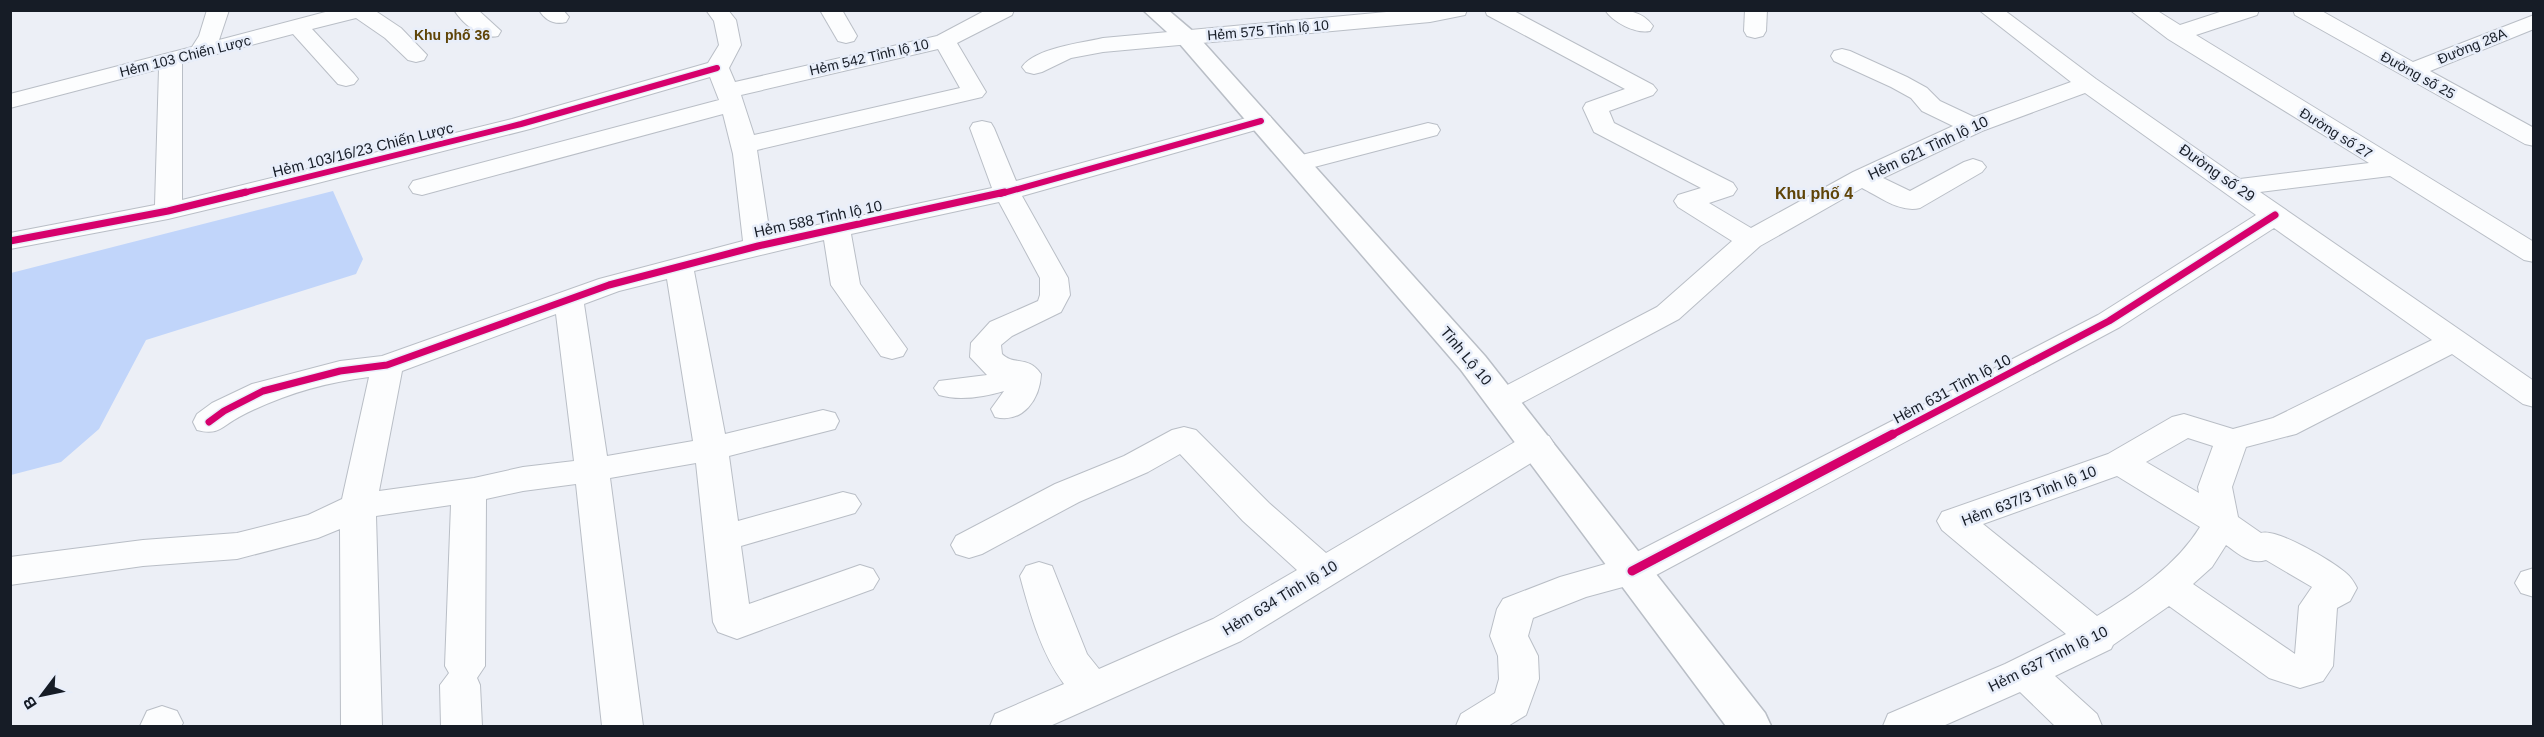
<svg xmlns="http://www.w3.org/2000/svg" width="2544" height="737" font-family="Arial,sans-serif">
  <rect width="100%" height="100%" fill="#eceff6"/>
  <path fill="#c1d5fa" d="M333,191l30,68 -7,15 -210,66 -47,89 -38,33 -50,13v-202z"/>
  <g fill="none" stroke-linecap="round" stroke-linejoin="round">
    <g stroke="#b9bec6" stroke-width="2">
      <g id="minor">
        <path d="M207,10h22l-10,30 114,-30h41l27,18 26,27 -3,5 -8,2 -8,-2 -23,-22 -29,-20 -44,11 42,45 4,5 -4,5 -8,2 -8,-2 -45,-50 -111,29v137l330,-81 196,-56 11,-18 -5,-24 -8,-11h22l8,10 5,25 -12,23 6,14 202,-46 49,-26h28l-2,5 -55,28 29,49 -4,5 -225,53 13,85 222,-47 -22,-60 3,-5 9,-2 9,2 3,5 22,53 245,-67 9,2 3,5 -3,5 -248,70 46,82 2,17 -9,17 -49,24 -11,9 1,9c12,12 26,1 39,20 -1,25 -18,50 -46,43l-4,-8 13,-18c-20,6 -45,10 -65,4l-5,-7 5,-7 48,-6 -17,-18 1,-14 19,-21 48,-21 2,-6v-17l-41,-76 -148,32 9,50 47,65 -4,7 -11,3 -11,-3 -50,-71 -7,-45 -130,31 31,163 98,-24 12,3 4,8 -4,8 -106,27 9,65 105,-29 12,3 6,9 -6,9 -114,33 8,58 111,-39 13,4 6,10 -6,10 -136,50 -19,-7 -5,-10 -17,-159 -86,15 33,248h-41l-26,-242 -53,7 -37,8 -1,167 -8,12 3,7 2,41h-41l-1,-41 9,-12 -4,-7 6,-161 -75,11 6,210h-41l-1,-197 -22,9 -81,21 -94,7 -133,19v-28l133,-17 94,-7 71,-18 34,-16 27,-122c-47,6 -88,18 -130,40 -17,9 -20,19 -42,13l-4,-8 4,-8 15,-11 40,-19 88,-23 42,-5 217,-77 144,-38 -10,-87 -10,-40 -301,81 -9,-2 -4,-6 4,-6 306,-81 -9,-23 -180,52 -220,56 -142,34 -158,30v-16l145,-28 4,-136 -149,39v-14l182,-47 7,-11zM938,49l22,39 -206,47 -13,-40zM667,279l26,162 -86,15 -23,-152 35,-13zM556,314l18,147 -51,6 -49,11 -95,13 23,-120z"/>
        <path d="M454,10h24l23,21 -3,5c-16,4 -35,-12 -44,-26z"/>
        <path d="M539,10h24l6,7 -3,5c-12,3 -21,-2 -27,-12z"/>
        <path d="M820,10h22l15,26 -3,5 -8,2 -8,-2z"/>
        <path d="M1408,10h59l-2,5 -35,7 -327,30 -32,6 -29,14 -8,2 -8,-2 -4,-5c13,-19 60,-24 81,-29z"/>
        <path d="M1485,10h27l141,75 4,5 -4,5 -44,16 5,12 119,60 4,6 -4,6 -24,8 42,25 102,-56 100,-46 -31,-15 -11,-13 -20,-11 -57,-26 -3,-5 3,-5 8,-2 8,2 57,26 20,11 13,13 34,16 97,-35 -92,-72h25l92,69 144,100 129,-16 -201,-124 -38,-29h26l24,15 46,-15h33l-2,5 -61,20 338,207v20l-10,-2 -134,-84 -130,16 274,189v26l-11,-3 -71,-50 -156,80 -50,13 -14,40 6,30 23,16c16,-5 71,28 85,40 5,4 8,9 11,15l-7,13 -13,7 -4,58 -10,15 -23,7 -31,-10 -100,-72 -56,39 -2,4 -56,27 42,38 5,12h-47l-35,-34 -77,34h-60l5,-12 117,-50 61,-30 -124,-104 -5,-9 5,-9 166,-58 64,-37 12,-3 49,15 40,-11 159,-78 -158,-112 -154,99 -475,254 -59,16 -53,21 -5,18 10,20 1,23 -13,36 -18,11h-52l5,-12 34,-21 4,-14 -1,-23 -8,-20 7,-27 6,-10 57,-22 63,-18 475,-244 158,-100 -171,-122 -103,38 -99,47 27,13 54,-29 9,-3 9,3 4,5 -4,5 -62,36c-20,5 -40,-11 -58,-20l-102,58 -81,73 -165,88 -11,3 -11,-3 -5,-7 5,-7 165,-86 75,-66 -54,-34 -4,-6 4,-6 23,-7 -107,-56 -11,-24 3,-5 39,-14 -138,-74zM2188,438l25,8 -15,41 1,6 -53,-31zM2117,476l83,51c-24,39 -65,66 -103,89l-114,-92zM2226,545c13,9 24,20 40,15l46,27 -13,19 -4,48 -102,-70 19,-17z"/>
        <path d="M1605,10c18,0 36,-1 48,16l-3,5c-15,3 -37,-9 -45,-21z"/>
        <path d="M1745,10h22l-1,21 -3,5 -8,2 -8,-2 -3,-5z"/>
        <path d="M2293,10h27l93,52 121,-47v14l-104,42 104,57v18l-9,-2 -230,-129z"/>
        <path d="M1428,123l9,2 3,5 -3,5 -138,36 -9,-3 -4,-5 4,-5z"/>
        <path d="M1184,427l12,3 73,73 57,50 199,-117 12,-3 12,3 5,8 -5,8 -308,189 -191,85h-60l5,-12 69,-30c-23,-31 -34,-71 -44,-108l6,-10 13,-4 13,4 35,88 12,15 114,-50 84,-49 -54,-49 -63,-67 -32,18 -69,30 -97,52 -13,4 -13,-4 -5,-9 5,-9 99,-52 69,-28 48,-26z"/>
        <path d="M2534,568v29l-13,-4 -6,-10 6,-11z"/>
        <path d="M162,706l15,5 6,12 -2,3h-41l7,-15z"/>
      </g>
    </g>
    <g stroke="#b9bec6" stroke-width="3">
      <path id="major" d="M1143,10h25l27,23 290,323 280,357 6,13h-45l-265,-356 -282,-327z"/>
    </g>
    <use href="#minor" fill="#fcfdfe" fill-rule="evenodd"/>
    <use href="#major" fill="#fcfdfe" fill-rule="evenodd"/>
    <g stroke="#e8eefa" stroke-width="9">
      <g id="cycleway-far2">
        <path d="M239,194l282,-70 196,-56"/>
        <path d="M1000,194l261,-73"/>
      </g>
    </g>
    <g stroke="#e8eefa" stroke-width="10">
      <g id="cycleway-far1">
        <path d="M10,241l158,-30 78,-19"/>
        <path d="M209,422l15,-11 39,-20 77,-20 47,-6 222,-80 149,-39 247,-54"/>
        <path d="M1890,436l219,-115 166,-106"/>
      </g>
    </g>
    <g stroke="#e8eefa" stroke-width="13">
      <path id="cycleway" d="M1632,571l261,-137"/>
    </g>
    <use href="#cycleway-far2" stroke="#d6006c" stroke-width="6"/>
    <use href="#cycleway-far1" stroke="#d6006c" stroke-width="7"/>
    <use href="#cycleway" stroke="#d6006c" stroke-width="9"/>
  </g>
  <g text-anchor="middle" stroke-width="5" stroke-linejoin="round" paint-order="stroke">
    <g font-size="14" fill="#161c26" stroke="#e8eefa">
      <text transform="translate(1268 30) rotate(-5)" y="5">Hẻm 575 Tỉnh lộ 10</text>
      <text transform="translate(2472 46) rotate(-22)" y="5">Đường 28A</text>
      <text transform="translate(185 56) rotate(-14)" y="5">Hẻm 103 Chiến Lược</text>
      <text transform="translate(869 57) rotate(-13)" y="5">Hẻm 542 Tỉnh lộ 10</text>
      <text transform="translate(2418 75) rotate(29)" y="5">Đường số 25</text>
      <text transform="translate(2336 133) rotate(32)" y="5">Đường số 27</text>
    </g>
    <g font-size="14" font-weight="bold" fill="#5f4407" stroke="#e8eefa">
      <text x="452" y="40">Khu phố 36</text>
    </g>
    <g font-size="15" fill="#161c26" stroke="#e8eefa">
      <text transform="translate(1928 148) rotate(-25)" y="5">Hẻm 621 Tỉnh lộ 10</text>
      <text transform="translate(363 150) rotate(-14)" y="5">Hẻm 103/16/23 Chiến Lược</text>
      <text transform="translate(2217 173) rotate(35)" y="5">Đường số 29</text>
      <text transform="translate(818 219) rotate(-12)" y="5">Hẻm 588 Tỉnh lộ 10</text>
      <text transform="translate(1466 356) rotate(50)" y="5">Tỉnh Lộ 10</text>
      <text transform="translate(1952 389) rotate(-28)" y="5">Hẻm 631 Tỉnh lộ 10</text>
      <text transform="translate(2029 496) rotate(-21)" y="5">Hẻm 637/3 Tỉnh lộ 10</text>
      <text transform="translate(1280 598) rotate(-31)" y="5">Hẻm 634 Tỉnh lộ 10</text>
      <text transform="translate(2048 659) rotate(-26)" y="5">Hẻm 637 Tỉnh lộ 10</text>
    </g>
    <g font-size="16" font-weight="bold" fill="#5f4407" stroke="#e8eefa">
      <text x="1814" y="199">Khu phố 4</text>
    </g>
  </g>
  <rect width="2544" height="737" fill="none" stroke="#161c26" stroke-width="24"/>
  <g transform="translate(42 695) rotate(238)" stroke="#e8eefa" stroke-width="4.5" paint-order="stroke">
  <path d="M0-4.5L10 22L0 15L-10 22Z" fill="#161c26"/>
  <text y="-9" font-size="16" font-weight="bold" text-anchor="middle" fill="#161c26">B</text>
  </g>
</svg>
